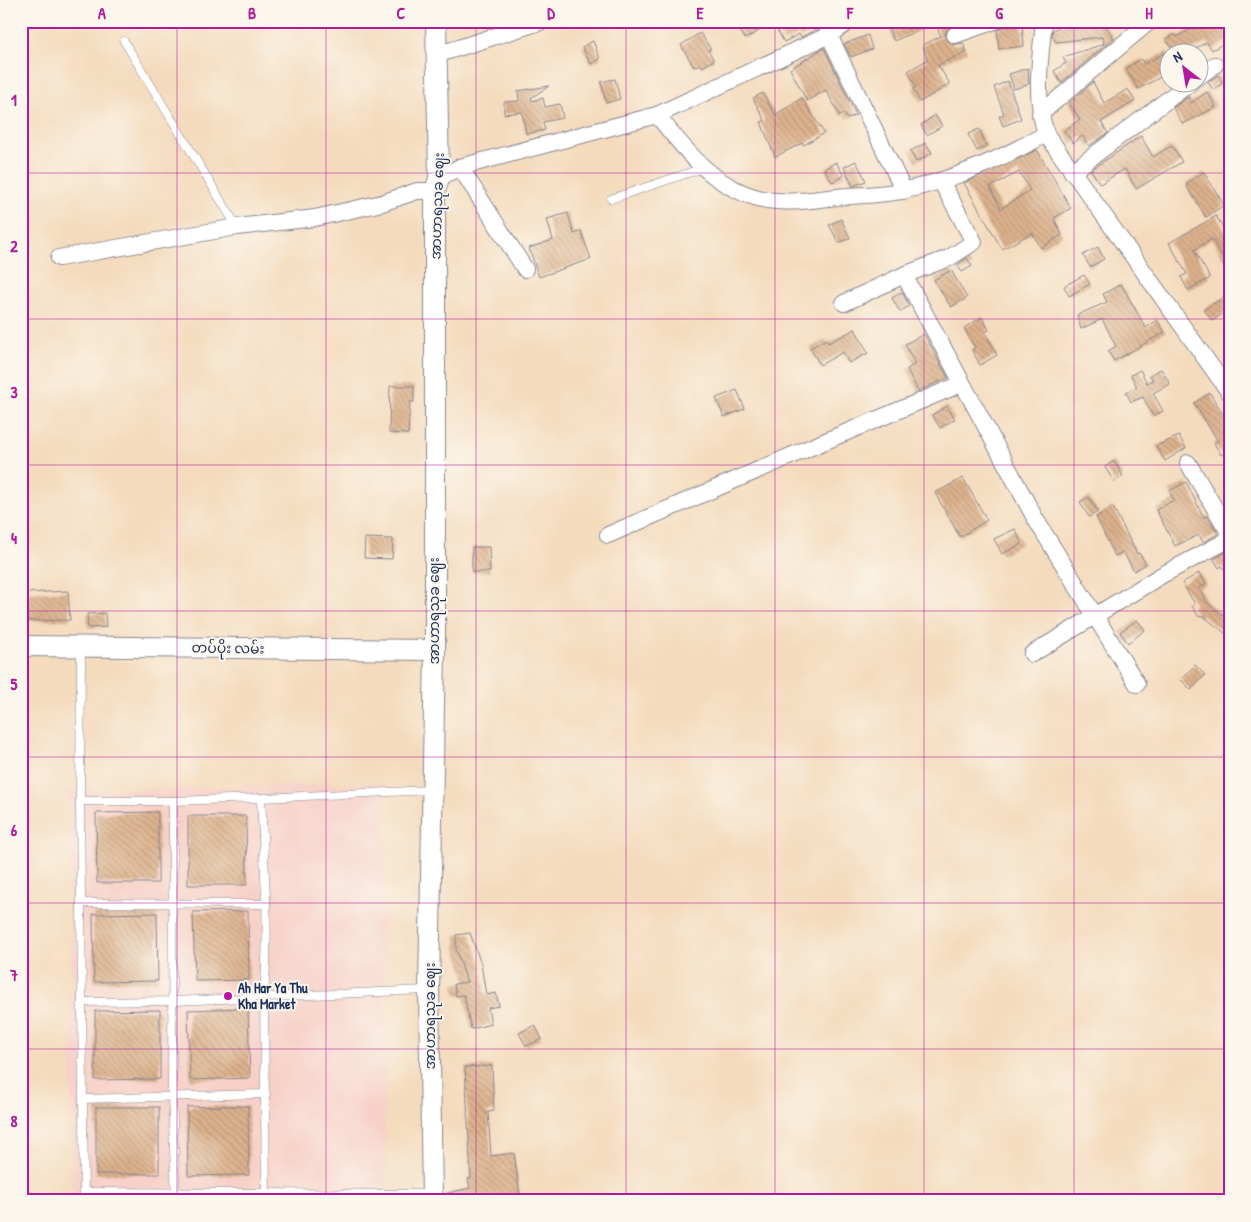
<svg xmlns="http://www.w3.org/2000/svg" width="1251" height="1222" font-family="'Patrick Hand','Noto Sans Myanmar',sans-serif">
  <defs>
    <pattern id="building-back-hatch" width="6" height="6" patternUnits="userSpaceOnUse" patternTransform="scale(1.25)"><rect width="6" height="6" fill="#deb38d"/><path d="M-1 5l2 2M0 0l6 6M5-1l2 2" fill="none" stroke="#b39276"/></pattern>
  </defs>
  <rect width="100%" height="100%" fill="#fbf7ec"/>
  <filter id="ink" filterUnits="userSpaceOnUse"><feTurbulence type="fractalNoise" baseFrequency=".02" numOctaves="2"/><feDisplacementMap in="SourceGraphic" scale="10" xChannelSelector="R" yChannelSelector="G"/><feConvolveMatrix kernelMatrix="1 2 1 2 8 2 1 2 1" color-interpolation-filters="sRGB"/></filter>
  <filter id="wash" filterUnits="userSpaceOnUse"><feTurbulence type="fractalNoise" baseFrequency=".0096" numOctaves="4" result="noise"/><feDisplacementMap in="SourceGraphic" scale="20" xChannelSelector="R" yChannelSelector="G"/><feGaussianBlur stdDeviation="1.12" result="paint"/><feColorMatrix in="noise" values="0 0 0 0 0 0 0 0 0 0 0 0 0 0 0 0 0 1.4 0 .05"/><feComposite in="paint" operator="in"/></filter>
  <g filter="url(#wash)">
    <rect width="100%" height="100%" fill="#f4dbbe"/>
    <path fill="#f7d1c8" d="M385,783v418h-313l-3,-410z"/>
    <g id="blocks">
      <g fill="url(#building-back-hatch)" fill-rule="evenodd">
        <path d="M734,21h23l5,8 -17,10z"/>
        <path d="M772,21h40l5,8 -16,8 -2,-3 -15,8z"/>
        <path d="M885,21h62l3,6 -5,6 1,6 7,6 10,-2 4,9 -29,13 12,19 -30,18 -7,-13 3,-2 -8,-16 19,-11 -4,-15 18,-9 -6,-13 -41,18z"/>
        <path d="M1070,21h32l12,17 -53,45 -7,-12 12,-8 -3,-6 41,-13 -2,-7 -46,5 -4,-6 1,-6z"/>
        <path d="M1195,21h35v19l-18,10 -5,-8 -18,10h-14l-9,-12 9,-6 2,3 21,-12z"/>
        <path d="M1022,25l2,21 -25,3 -2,-18 6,-4z"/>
        <path d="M700,33l11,16 -3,1 6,10 -12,7 -2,-3 -6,3 -13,-22z"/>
        <path d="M868,35l4,14 -21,8 -7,-13z"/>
        <path d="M593,41l7,18 -9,5 -9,-17z"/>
        <path d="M824,48l32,67 -9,4 -3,-6 -4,3 -14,-26 -19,11 -17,-32z"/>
        <path d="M1168,51v22l-30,16 -12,-21 15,-9 3,5z"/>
        <path d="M1028,68l1,16 -15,5 -5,-15z"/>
        <path d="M1218,75l5,8 -10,7 -5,-8z"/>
        <path d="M615,79l5,20 -14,4 -5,-21z"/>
        <path d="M1008,81l13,38 -18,7 -4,-10 5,-2 -10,-27z"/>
        <path d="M1093,82l11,21 24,-14 7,12 -34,21 7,11 -19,13 -7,-10 -9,7 -9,-12 16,-12 -11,-16z"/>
        <path d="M549,86l-18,12 1,3 11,-3 2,9 15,-3 3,14 -20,4 2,8 -19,4 -4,-22 -18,2v-12l15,-1 -1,-10z"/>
        <path d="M1207,92l9,15 -33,17 -10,-16 15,-11 3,6z"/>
        <path d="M763,93l12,22 27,-17 22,35 -20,12 -2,-2 -27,14 -14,-35 4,-1 -12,-23z"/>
        <path d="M935,115l7,11 -15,9 -6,-10z"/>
        <path d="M979,129l8,17 -10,5 -9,-17z"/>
        <path d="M1141,136l12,21 16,-10h4l9,15 -46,27 -11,-20 -25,15 -9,-14z"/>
        <path d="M926,143l6,10 -16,9 -6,-11z"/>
        <path d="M1037,150l34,58 -17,10 8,17 -21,13 -9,-15 -30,16 -38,-66zM1019,172l11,18 -29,19 -11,-22z"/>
        <path d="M856,161l10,20 -13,5 -9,-19z"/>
        <path d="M836,162l8,14 -12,6 -8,-13z"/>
        <path d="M1204,172l20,33 -18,12 -19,-30v-4z"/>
        <path d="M568,213l6,21 7,-3 10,28 -52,18 -10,-29 24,-8 -6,-21z"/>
        <path d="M1216,216l14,23v29l-18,-29 -18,11 16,28 -22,12 -7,-13 6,-3 -18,-31z"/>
        <path d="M841,219l9,19 -11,5 -10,-18z"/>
        <path d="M1098,247l6,12 -14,8 -7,-12z"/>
        <path d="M967,258l5,8 -10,6 -5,-7z"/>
        <path d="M951,270l16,28 -16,9 -17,-27z"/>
        <path d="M1084,275l6,9 -21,12 -5,-10z"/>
        <path d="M1121,284l25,44 11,-8 8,12 -51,29 -6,-10 8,-5 -14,-27 -21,10 -4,-14 30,-13 -4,-8z"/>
        <path d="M902,292l7,14 -9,6 -8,-14z"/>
        <path d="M1230,294v15l-18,12 -8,-12z"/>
        <path d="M982,317l7,13 -4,2 12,23 -17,10 -8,-15 3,-2 -11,-20z"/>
        <path d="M855,329l13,24 -19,10 -6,-11 -23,13 -10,-17 16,-9 2,4z"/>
        <path d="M924,334l24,44 -30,13 -11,-22 8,-5 -10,-20z"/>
        <path d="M1161,369l9,15 -17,9 10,18 -10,5 -10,-19 -12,5 -5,-10 11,-5 -6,-12 9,-5 7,13 6,-3 -3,-5z"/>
        <path d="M390,386h24v16h-4l-2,32 -19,-1z"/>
        <path d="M737,390l8,19 -21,8 -8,-19z"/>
        <path d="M1210,393l20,33v35l-5,-8 -4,2 -7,-12 4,-2 -24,-38z"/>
        <path d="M947,406l8,13 -15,9 -8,-13z"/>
        <path d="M1179,436l7,12 -21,13 -9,-15z"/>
        <path d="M1114,461l9,15 -9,6 -9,-15z"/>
        <path d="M963,478l24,42 -27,17 -25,-44z"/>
        <path d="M1186,482l18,36 3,-3 11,19 -15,8 -4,-7 -24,11 -19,-36 18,-10 -5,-9z"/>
        <path d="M1089,497l9,15 -9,5 -9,-15z"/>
        <path d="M1113,507l24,47 2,-1 7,11 -12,7 -11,-19 -8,4 -19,-39z"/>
        <path d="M1015,529l7,15 -20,10 -8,-15z"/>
        <path d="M365,538l28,1 -1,20 -28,-1z"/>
        <path d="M472,547h17l1,25h-18z"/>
        <path d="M1230,550v29l-8,-13 -3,2 -5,-9z"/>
        <path d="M1199,573l7,11 -7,4 8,14 23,19v16l-28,-22 -3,2 -7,-11 3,-2 -13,-21z"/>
        <path d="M68,591l2,29 -43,1 -1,-28z"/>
        <path d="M105,613l1,14 -18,1 -1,-14z"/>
        <path d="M1137,620l8,10 -17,13 -8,-11z"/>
        <path d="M1195,665l10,10 -14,15 -10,-10z"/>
        <path d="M158,812v71h-61l-1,-70z"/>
        <path d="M188,816h58l1,69h-59z"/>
        <path d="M248,911l1,69 -54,1 -2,-69z"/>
        <path d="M157,913l1,68 -64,1 -1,-68z"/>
        <path d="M470,933l11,31 5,31 10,-2 3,13 -11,2 3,16 -20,5 -7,-34 -8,1 -2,-12 13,-2 -11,-33v-14z"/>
        <path d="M248,1008l2,70 -60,2 -2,-70z"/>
        <path d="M160,1010v69l-65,1v-69z"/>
        <path d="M535,1025l7,14 -16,7 -7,-13z"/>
        <path d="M492,1066l2,45 -6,1 3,44 23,-3 6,43 -8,5h-68v-7l26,-6 -2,-9 3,-1 -6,-111z"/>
        <path d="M229,1106h19l1,69 -61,1 -1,-69z"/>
        <rect x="96" y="1107" width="63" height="67"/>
      </g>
    </g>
  </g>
  <g filter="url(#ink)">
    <use href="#blocks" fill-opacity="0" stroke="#88858e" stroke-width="1"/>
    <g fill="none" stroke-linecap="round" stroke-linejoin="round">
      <g stroke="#88858e" stroke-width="9">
        <g id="service">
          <path d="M124,41l113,186"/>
          <path d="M611,199l92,-31"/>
          <path d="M81,648l-1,153 4,400"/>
          <path d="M80,801h93l88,-3"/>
          <path d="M173,801l-1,295 4,105"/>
          <path d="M81,903l185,1"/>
          <path d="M82,1002l91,-1 254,-11"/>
          <path d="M83,1099l183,-5"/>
          <path d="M84,1192l348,2"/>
          <path d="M266,1201l-2,-206c6,-65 0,-132 -3,-197l170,-8"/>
        </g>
      </g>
      <g stroke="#88858e" stroke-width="18">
        <g id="minor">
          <path d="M1044,21c-4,38 -10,76 2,113l184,259"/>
          <path d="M829,35l75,156"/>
          <path d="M955,35l40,-14"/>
          <path d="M436,55l107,-34"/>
          <path d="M1198,77l17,-12"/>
          <path d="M1040,114l110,-93"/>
          <path d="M657,115c28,35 56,71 101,83 26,7 53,2 79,-1 23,-2 47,-2 69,-7 50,-11 95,-31 140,-56"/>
          <path d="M460,167l65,102"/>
          <path d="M1072,172l119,-90"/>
          <path d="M439,178l21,-11 197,-52 172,-80 21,-14"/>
          <path d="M59,258l178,-31 78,-9 67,-15 35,-12h18"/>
          <path d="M904,275l132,245 101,164"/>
          <path d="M844,303l60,-28 45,-17 25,-16 -33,-61"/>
          <path d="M1188,463l42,71"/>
          <path d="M608,535l201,-87 152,-64"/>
          <path d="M1032,654l130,-79 68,-36"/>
        </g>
      </g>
      <g stroke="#88858e" stroke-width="22">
        <g id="tertiary">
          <path d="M21,646l414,4"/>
          <path d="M432,1201l-3,-211 6,-340v-459l4,-13 -3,-157"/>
        </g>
      </g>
      <use href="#service" stroke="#fff" stroke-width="8"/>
      <use href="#minor" stroke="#fff" stroke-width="16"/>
      <use href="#tertiary" stroke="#fff" stroke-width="20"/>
    </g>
  </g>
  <path fill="none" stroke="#b5179e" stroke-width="1" stroke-opacity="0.55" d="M177,21v1180M326,21v1180M476,21v1180M626,21v1180M775,21v1180M924,21v1180M1074,21v1180M21,173h1209M21,319h1209M21,465h1209M21,611h1209M21,757h1209M21,903h1209M21,1049h1209"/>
  <circle fill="#b5179e" stroke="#fbf7ec" stroke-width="2" cx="228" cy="996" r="5"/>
  <g text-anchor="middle" stroke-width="4" stroke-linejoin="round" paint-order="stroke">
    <g font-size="14" fill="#1b2f5e" stroke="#fbf7ec">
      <text transform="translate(437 206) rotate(-88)" y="5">အာဟာရသုခ ဈေး</text>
      <text transform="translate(434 611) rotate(-90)" y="5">အာဟာရသုခ ဈေး</text>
      <text transform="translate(228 648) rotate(1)" y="5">တပ်ပိုး လမ်း</text>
      <text transform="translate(430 1016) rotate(-90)" y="5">အာဟာရသုခ ဈေး</text>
    </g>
    <g font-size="14" font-weight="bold" fill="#1b2f5e" stroke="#fbf7ec" text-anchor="start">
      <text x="238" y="993">Ah Har Ya Thu<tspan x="238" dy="16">Kha Market</tspan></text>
    </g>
  </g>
  <rect width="1251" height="1222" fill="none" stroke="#fbf7ec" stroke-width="55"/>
  <g transform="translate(1184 68) rotate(329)"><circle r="24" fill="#fbf7ec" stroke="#a1a7b3"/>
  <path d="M0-4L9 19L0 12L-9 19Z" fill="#b5179e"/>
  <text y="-8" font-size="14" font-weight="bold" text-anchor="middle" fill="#1b2f5e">N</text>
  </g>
  <rect x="28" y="28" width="1196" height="1166" fill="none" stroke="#b5179e" stroke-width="2"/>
  <g font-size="16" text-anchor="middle" font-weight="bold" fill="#b5179e">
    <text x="102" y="19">A</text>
    <text x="252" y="19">B</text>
    <text x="401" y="19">C</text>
    <text x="551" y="19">D</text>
    <text x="700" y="19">E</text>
    <text x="850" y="19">F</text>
    <text x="999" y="19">G</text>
    <text x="1149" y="19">H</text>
    <text x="14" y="106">1</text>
    <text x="14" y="252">2</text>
    <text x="14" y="398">3</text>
    <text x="14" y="544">4</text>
    <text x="14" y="690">5</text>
    <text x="14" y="836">6</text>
    <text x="14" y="981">7</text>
    <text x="14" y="1127">8</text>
  </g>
</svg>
